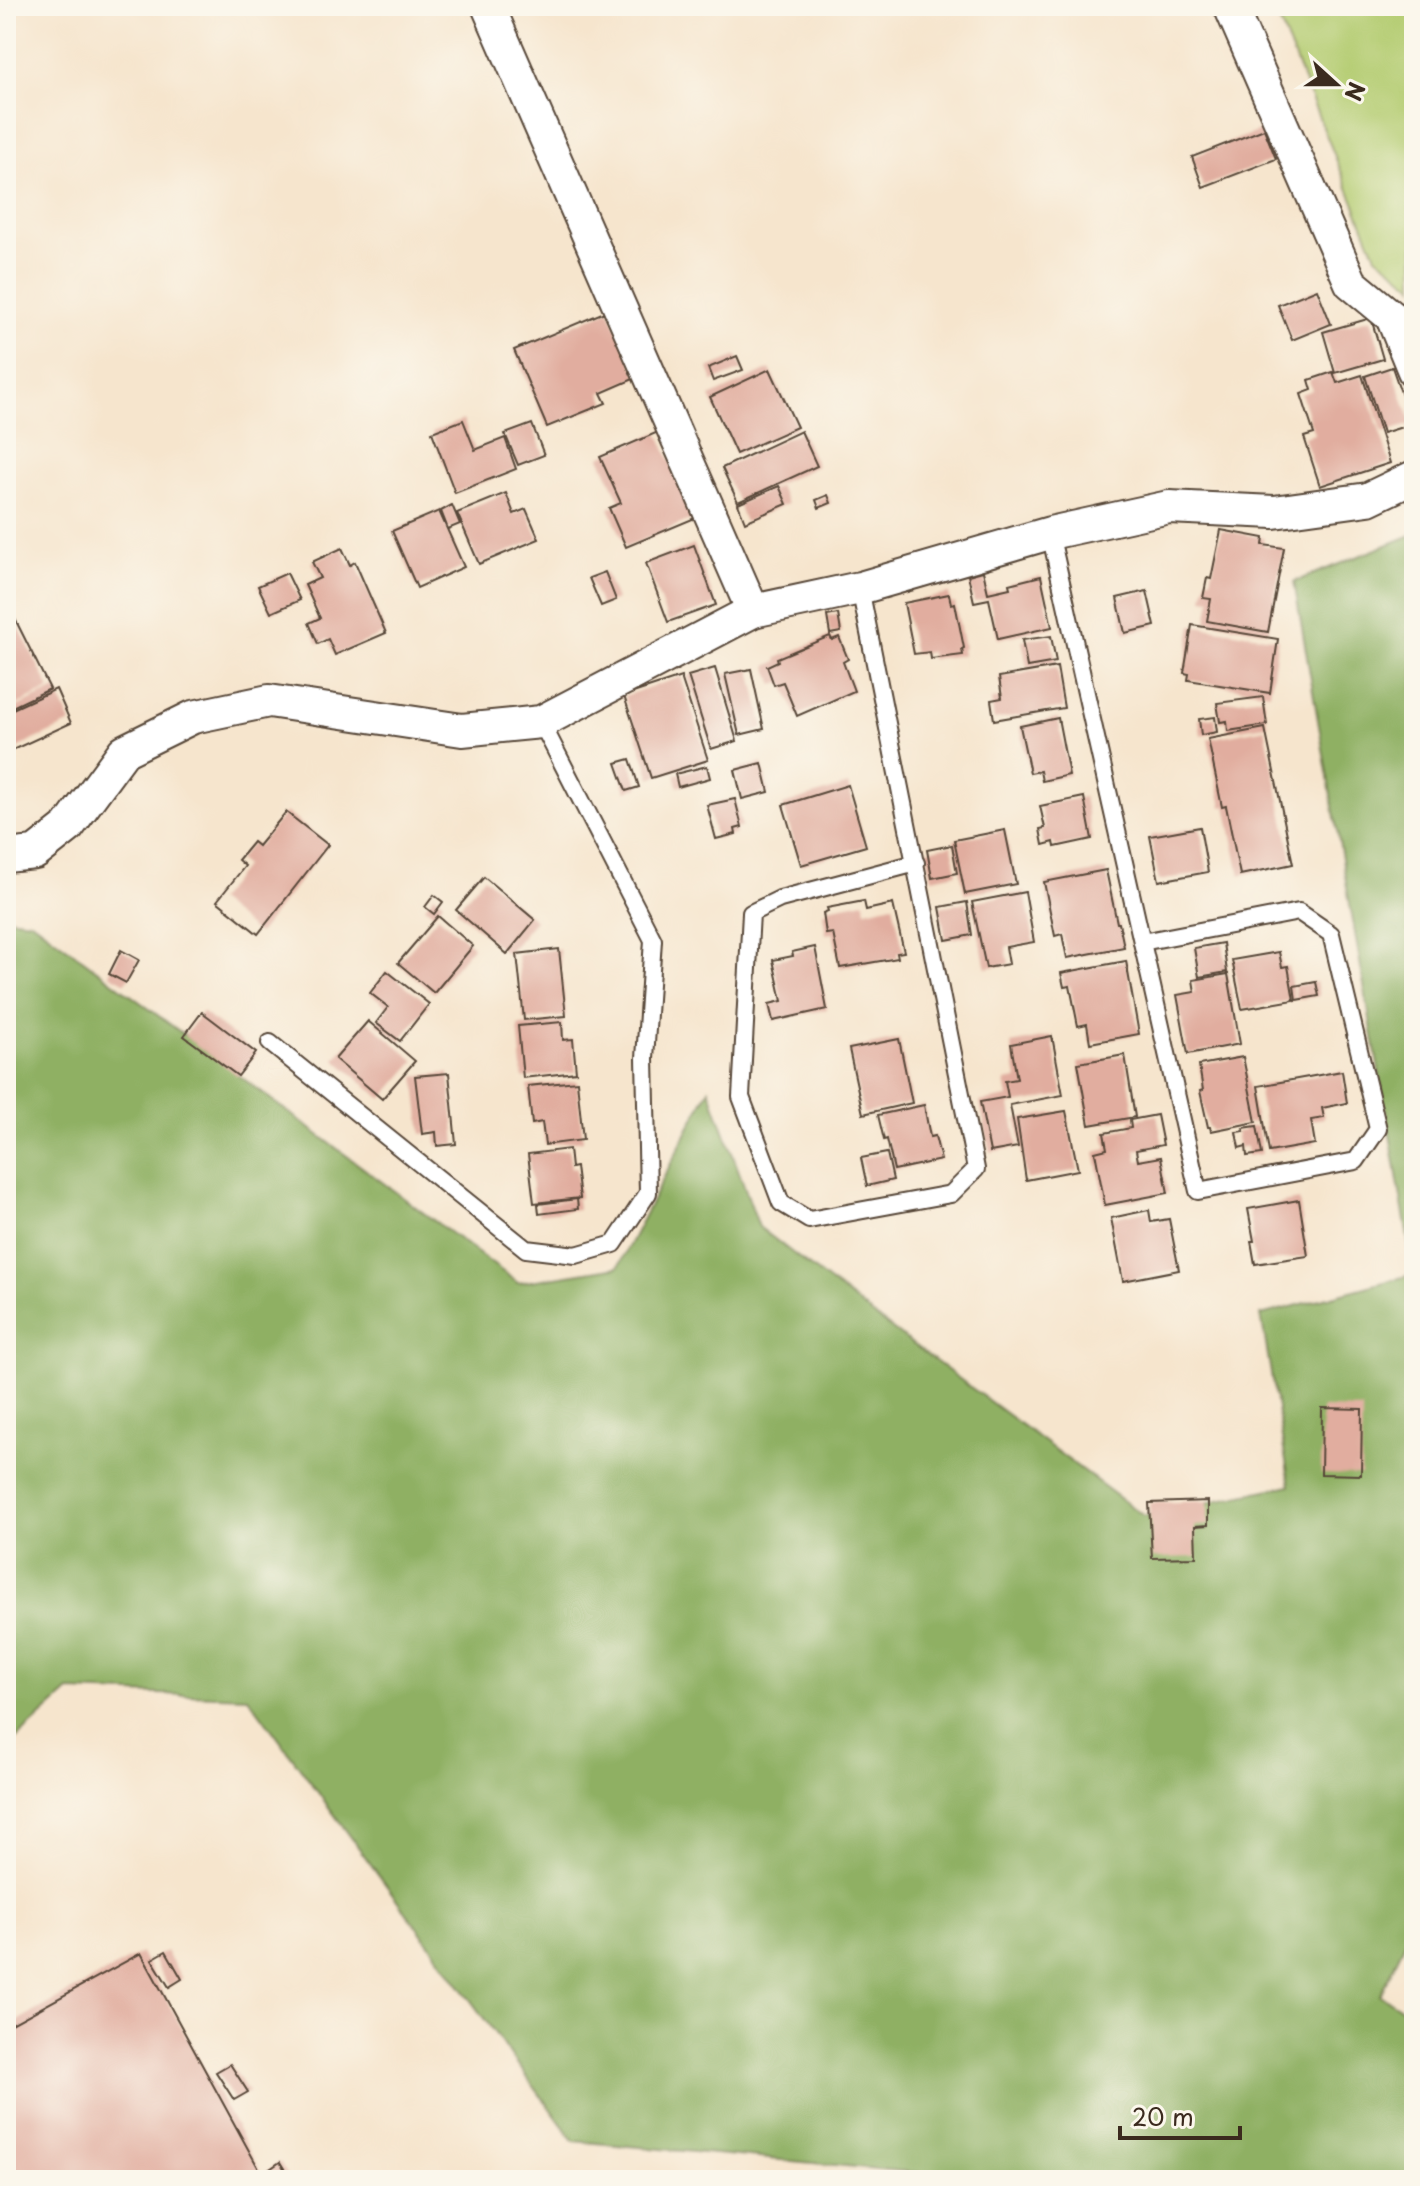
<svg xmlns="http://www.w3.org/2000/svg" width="1420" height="2186" font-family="'Playpen Sans',sans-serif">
  <rect width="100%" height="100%" fill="#fbf7ec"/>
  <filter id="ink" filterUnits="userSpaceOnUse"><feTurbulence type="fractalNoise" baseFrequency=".0125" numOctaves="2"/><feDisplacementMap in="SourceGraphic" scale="16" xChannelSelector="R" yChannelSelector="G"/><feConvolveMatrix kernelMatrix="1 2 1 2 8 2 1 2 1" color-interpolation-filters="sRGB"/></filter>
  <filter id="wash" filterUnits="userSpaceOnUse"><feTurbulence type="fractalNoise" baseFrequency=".006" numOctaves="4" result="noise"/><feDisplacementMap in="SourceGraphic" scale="32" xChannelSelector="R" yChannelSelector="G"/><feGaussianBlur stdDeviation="1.8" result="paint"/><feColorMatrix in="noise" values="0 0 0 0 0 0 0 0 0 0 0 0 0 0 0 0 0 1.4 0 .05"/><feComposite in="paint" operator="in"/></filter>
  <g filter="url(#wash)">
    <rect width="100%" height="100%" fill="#f6e5cd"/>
    <path fill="#b4cc71" stroke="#787b48" stroke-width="2" d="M1273,6h141v280l-38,-30z"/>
    <g fill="#8fb063" stroke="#656d40" stroke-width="2">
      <path d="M1414,534v739l-120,-691z"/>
      <path d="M6,918l25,3 487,362 100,-16 91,-178 50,138 98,76 287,213 146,-31 -29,-170 153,-41v649l-34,72 34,21v164h-417l-423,-39 -326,-444 -179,-6 -63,57z"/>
    </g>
    <g id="blocks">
      <g fill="#e1ad9f">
        <path d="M1264,129l12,30 -73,28 -11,-30z"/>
        <path d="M1317,289l14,35 -39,16 -14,-35z"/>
        <path d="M609,310l29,67 -37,16 5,10 -59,24 -33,-77z"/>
        <path d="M1371,318l12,41 -48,14 -12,-41z"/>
        <path d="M737,356l6,14 -30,11 -5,-13z"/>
        <path d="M1392,367l20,57 -29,9 -18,-57z"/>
        <path d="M770,369l27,58 -61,27 -26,-57z"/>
        <path d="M1333,372l4,11 25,-8 28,88 -70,23 -16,-49 10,-3 -13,-40 11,-4 -3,-10z"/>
        <path d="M463,420l12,30 30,-12 11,31 -61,24 -23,-61z"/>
        <path d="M532,424l12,31 -26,10 -13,-31z"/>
        <path d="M801,431l16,35 -79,36 -16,-34z"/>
        <path d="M658,432l37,86 -69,29 -17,-39 12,-5 -21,-46z"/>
        <path d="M779,486l8,18 -42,18 -7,-18z"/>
        <path d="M506,493l8,21 12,-5 13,30 -60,25 -22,-51z"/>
        <path d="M828,495l3,8 -12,5 -3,-8z"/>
        <path d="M452,505l8,19 -12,5 -7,-18z"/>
        <path d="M439,511l25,56 -47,21 -25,-57z"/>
        <path d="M1221,530l43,8 -1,7 21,3 -16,84 -61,-11 4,-22 -8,-1 4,-20 4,1z"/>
        <path d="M694,545l22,60 -48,17 -22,-59z"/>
        <path d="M342,548l8,17 5,-3 31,71 -51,22 -7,-16 -10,5 -9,-21 11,-5 -15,-33 15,-7 -8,-16z"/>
        <path d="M983,571l5,22 22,-5 -1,-4 32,-8 11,51 -54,12 -9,-40 -15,3 -6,-27z"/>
        <path d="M605,572l11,28 -15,6 -12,-28z"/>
        <path d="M287,573l13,27 -29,13 -13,-27z"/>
        <path d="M1147,591l8,35 -30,7 -8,-35z"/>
        <path d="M949,594l2,10 4,-1 9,45 -2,1 1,6 -32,4 -1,-7 -16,2 -10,-51z"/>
        <path d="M838,614l3,18 -11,2 -3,-18z"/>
        <path d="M13,615l37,74 -44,21v-92z"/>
        <path d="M1192,625l86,14 -8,54 -82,-13 1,-6 -5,-1z"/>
        <path d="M830,636l2,4 7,-3 9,22 -5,3 11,29 -57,25 -14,-34 -9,3 -7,-19 11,-5 -1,-3z"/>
        <path d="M1051,636l5,26 -29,5 -5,-27z"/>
        <path d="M1057,667l7,41 -70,12 -3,-20 11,-2 -3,-21z"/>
        <path d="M715,668l22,73 -26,8 -23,-73z"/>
        <path d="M751,669l13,60 -25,6 -14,-61z"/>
        <path d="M681,677l27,83 -57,18 -27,-82z"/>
        <path d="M56,689l15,34 -65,30v-41z"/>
        <path d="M1263,697l4,28 -39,6 -1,-10 -7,1 -3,-19z"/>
        <path d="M1215,717l2,15 -16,3 -2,-16z"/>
        <path d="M1058,718l11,57 -27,6 -2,-10 -10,2 -10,-47z"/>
        <path d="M1265,728l28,136 -53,11 -14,-69 -4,1 -14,-68z"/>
        <path d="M630,759l9,28 -13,4 -10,-28z"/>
        <path d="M762,763l7,29 -27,7 -7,-29z"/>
        <path d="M707,766l3,12 -32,9 -3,-13z"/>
        <path d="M848,785l18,61 -65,19 -18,-60z"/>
        <path d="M6,787l9,24 -9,3z"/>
        <path d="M1084,797l8,42 -37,8 -1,-5 -11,3 -3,-16 5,-1 -5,-22z"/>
        <path d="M735,799l7,28 -7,2 1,5 -20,5 -9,-34z"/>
        <path d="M286,812l42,33 -70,89 -41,-33 28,-35 -7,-6 15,-18 5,4z"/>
        <path d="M1200,827l8,45 -49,9 -9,-45z"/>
        <path d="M1005,830l11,54 -51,10 -11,-54z"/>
        <path d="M952,845l5,28 -25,5 -5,-28z"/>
        <path d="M1106,870l11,53h2l5,24 -57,11 -5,-24 -7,2 -11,-54z"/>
        <path d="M484,877l51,43 -28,34 -51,-44z"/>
        <path d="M1025,892l9,50 -28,5 3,17 -23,4 -14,-66z"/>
        <path d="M434,895l9,7 -9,12 -9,-7z"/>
        <path d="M864,901l2,9 27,-6 11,48 -7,1 1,5 -58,10 -7,-35 -7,1 -3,-21 5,-2 -1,-3z"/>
        <path d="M967,902l5,33 -26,5 -6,-33z"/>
        <path d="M438,916l35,30 -39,47 -36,-30z"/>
        <path d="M1223,943l4,29 -28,5 -5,-29z"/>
        <path d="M815,947l12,62 -54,12 -4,-17 13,-3 -9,-41 20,-4 -1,-4z"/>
        <path d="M559,949l7,67 -42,4 -7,-66z"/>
        <path d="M121,950l18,10 -13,23 -17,-9z"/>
        <path d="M1279,952l3,15 6,-1 6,34 -52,9 -10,-49z"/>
        <path d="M1126,961l13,73 -49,9 -3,-19 -9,2 -8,-40 -6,1 -3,-14z"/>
        <path d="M387,971l42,33 -29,37 -24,-18 12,-16 -18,-14z"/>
        <path d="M1228,974l12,70 -52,10 -11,-59 18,-3 -2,-12z"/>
        <path d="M1316,982l3,14 -23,4 -2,-14z"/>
        <path d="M202,1012l54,41 -18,23 -54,-40z"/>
        <path d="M368,1021l47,40 -33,38 -47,-40z"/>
        <path d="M562,1022l1,18 10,-1 3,33 -53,6 -5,-52z"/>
        <path d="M1052,1036l11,59 -53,10 8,42 -28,5 -10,-50 28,-5 -3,-16 12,-2 -6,-35z"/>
        <path d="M899,1039l13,64 -49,11 -14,-65z"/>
        <path d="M1125,1055l10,62 -46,8 -11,-62z"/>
        <path d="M1243,1057l13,65 -45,9 -1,-4h-2l-8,-36 3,-1 -4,-25z"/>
        <path d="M1342,1071l5,32 -25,5 2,10 -13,2 4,24 -46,8 -11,-66z"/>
        <path d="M449,1073l7,71 -19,2 -1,-14 -14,2 -7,-58z"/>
        <path d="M577,1081l6,59 -38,5 -3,-23 -10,2 -4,-38z"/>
        <path d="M924,1105l6,32 5,-1 6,24 -47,10 -7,-31 -3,1 -6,-25z"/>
        <path d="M1066,1111l12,59 -52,10 -9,-61z"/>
        <path d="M1157,1115l6,30 -27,5 2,11 23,-4 7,36 -63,12 -10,-53 12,-3 -3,-16 27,-5 -1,-8z"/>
        <path d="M1257,1126l5,28 -15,2 -1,-10 -7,2 -3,-16 8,-1 -1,-3z"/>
        <path d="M569,1149l2,19 5,-1 4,31 -46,5 -6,-49z"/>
        <path d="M887,1153l6,27 -26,6 -6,-28z"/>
        <path d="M577,1199l1,10 -39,5 -1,-10z"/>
        <path d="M1299,1200l9,56 -53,8 -4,-23h3l-6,-32z"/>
        <path d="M1149,1210l2,12 18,-3 10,51 -56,11 -12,-63z"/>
        <path d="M1322,1408l40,1 -1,66 -40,-1z"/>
        <path d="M1208,1501v24l-13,1 1,31 -44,1 -3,-55z"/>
        <path d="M166,1951l16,28 -13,8 -17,-28z"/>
        <path d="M141,1953l124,227h-259v-153z"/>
        <path d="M230,2064l18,28 -14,8 -18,-28z"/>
        <path d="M280,2162l11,18h-18l-6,-9z"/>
      </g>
    </g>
  </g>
  <g filter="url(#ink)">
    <use href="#blocks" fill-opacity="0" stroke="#574638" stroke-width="2"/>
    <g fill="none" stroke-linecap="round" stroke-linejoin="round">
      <g stroke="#574638" stroke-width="20">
        <g id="lane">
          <path d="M1050,533l148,658 158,-30 22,-32 -47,-195 -32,-22 -157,30"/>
          <path d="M860,588l116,581 -25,25 -142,26 -28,-17 -40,-106 10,-184 29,-14 136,-36"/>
          <path d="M270,1043l256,206 50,6 38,-11 34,-51 -3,-135 8,-118 -112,-218"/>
        </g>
      </g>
      <g stroke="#574638" stroke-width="36">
        <g id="street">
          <path d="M488,6l265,605"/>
          <path d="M1230,6l121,277 41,34 22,54"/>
          <path d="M6,856l29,-3 33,-26 56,-76 69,-34 76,-16 193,29 79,-8 212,-111 107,-23 190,-55 119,-26 105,5 94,-13 46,-22"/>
        </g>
      </g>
      <use href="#lane" stroke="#fff" stroke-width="16"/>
      <use href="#street" stroke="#fff" stroke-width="32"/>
    </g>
  </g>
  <rect width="1420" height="2186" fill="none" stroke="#fbf7ec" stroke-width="32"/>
  <g transform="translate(1336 84) rotate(111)" stroke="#fbf7ec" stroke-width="6" paint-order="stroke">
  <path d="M0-6L14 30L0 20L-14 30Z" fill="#3b2a1e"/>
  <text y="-12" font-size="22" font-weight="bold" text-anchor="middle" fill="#3b2a1e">N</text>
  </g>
  <path d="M1120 2126v12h120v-12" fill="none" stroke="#3b2a1e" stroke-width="4"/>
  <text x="1132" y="2126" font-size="24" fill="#3b2a1e" stroke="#fbf7ec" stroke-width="6" paint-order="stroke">20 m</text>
</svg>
